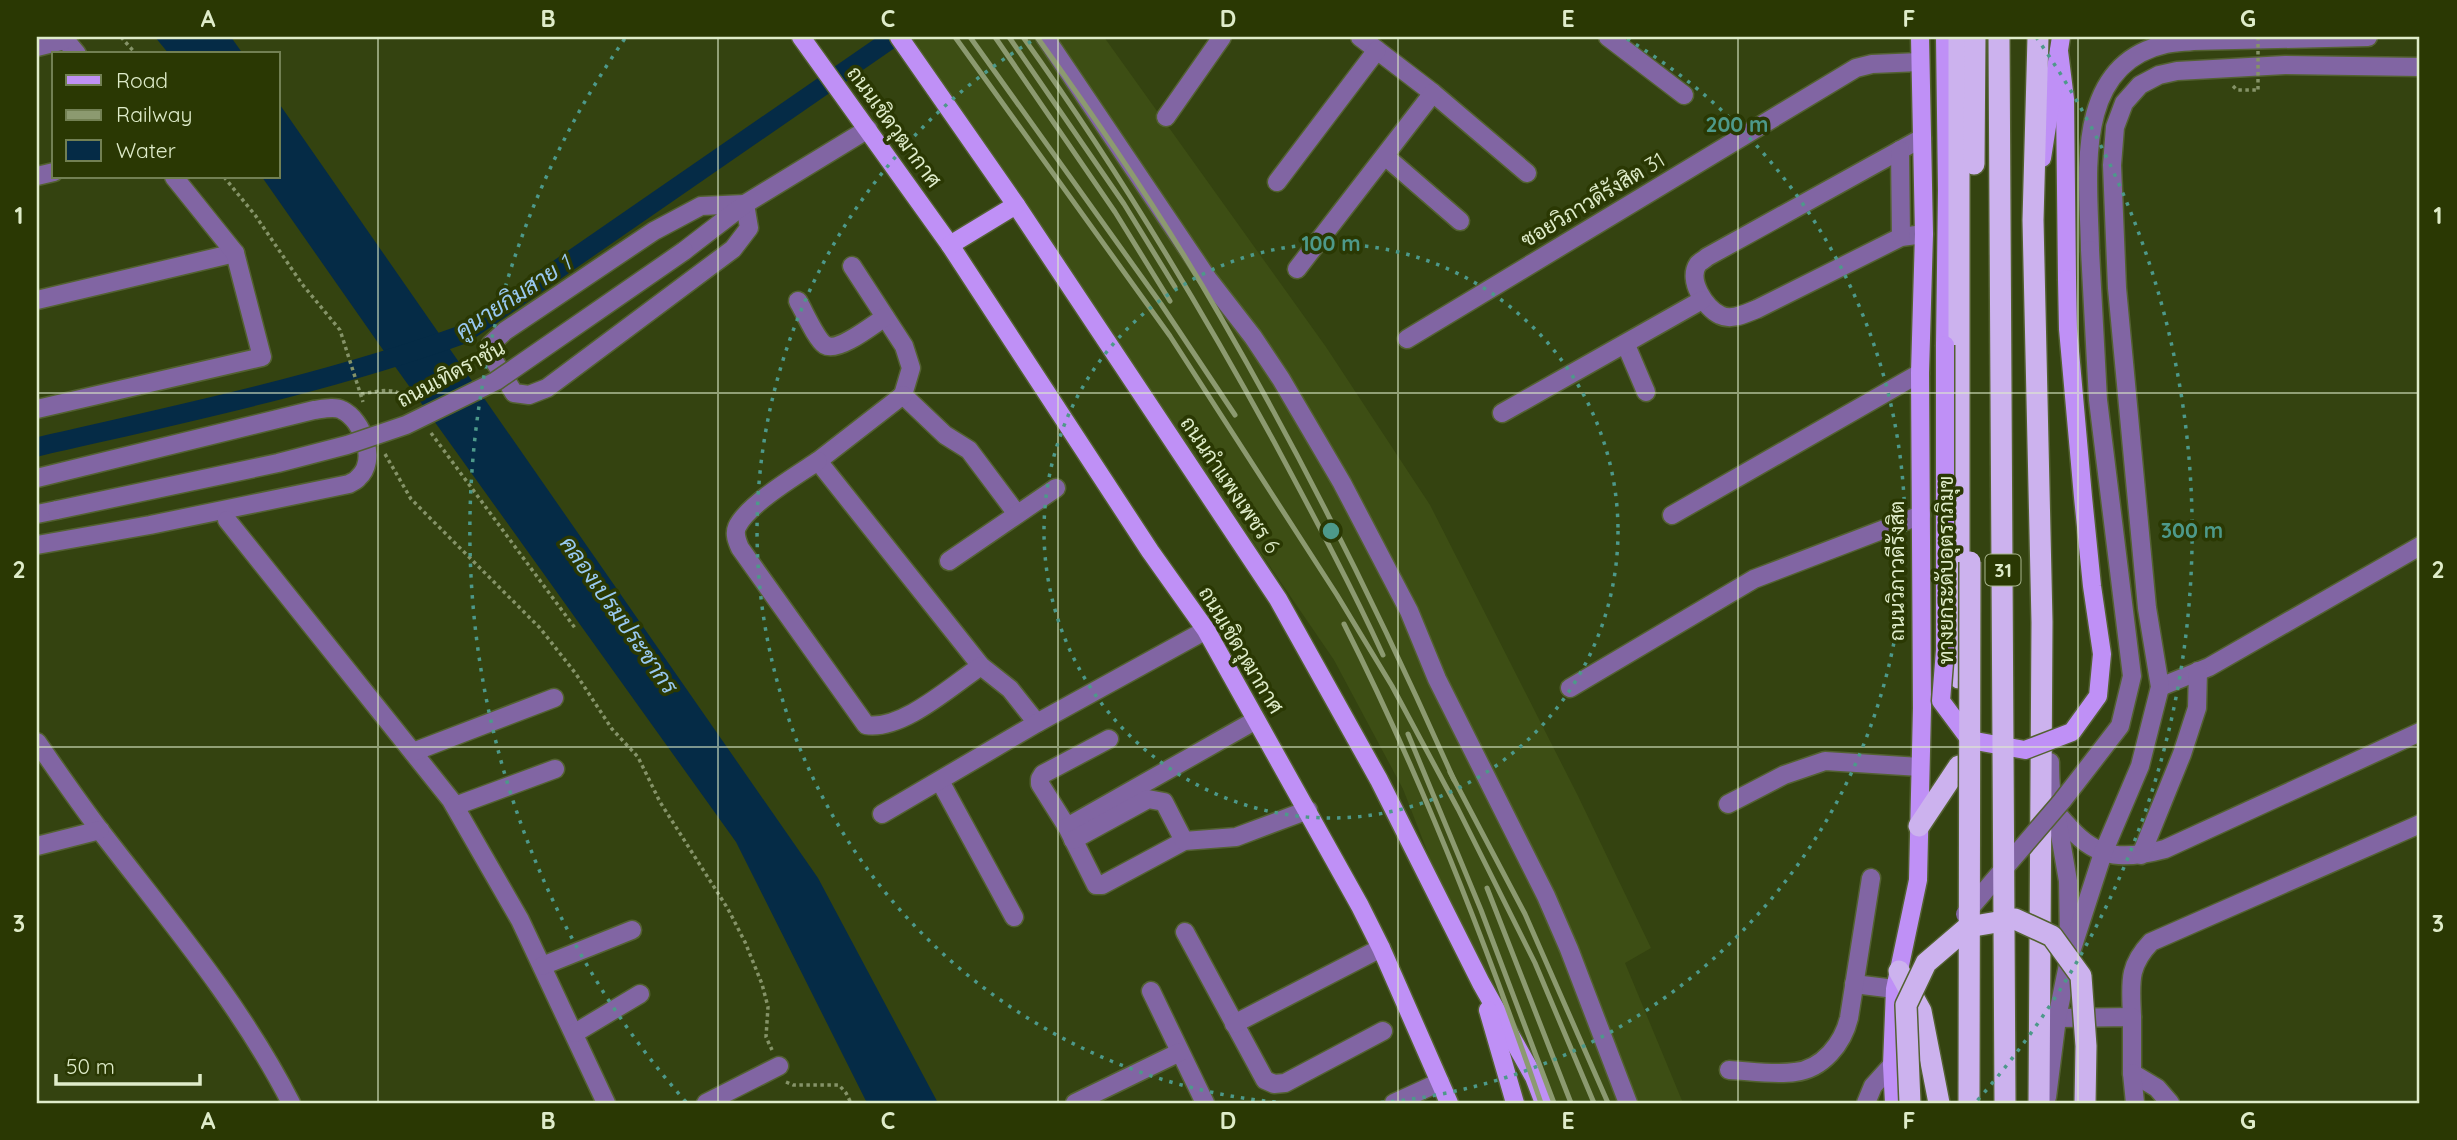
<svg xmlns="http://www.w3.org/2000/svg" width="2457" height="1140" font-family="Quicksand,Sarabun,sans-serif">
  <rect width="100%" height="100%" fill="#344310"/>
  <path fill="#3d4e14" d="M908,37h196l222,310 104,158 148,291 73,152 -26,15 58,140h-158l-122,-314 -69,-129z"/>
  <g fill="#052b46">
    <path d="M155,37h76l12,17h-74z"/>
    <path d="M278,102l540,776 120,225h-71l-131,-261 -355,-495 -119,-170h16z"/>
  </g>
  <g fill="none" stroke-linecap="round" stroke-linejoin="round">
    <path stroke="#052b46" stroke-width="19" d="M37,447c143,-33 288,-63 427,-113l430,-297"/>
    <g stroke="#536131" stroke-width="21">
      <g id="minor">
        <path d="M63,37l14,17"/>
        <path d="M1045,37l163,242 45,58 28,42 61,104 67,128 28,68 109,217 23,53 59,154"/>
        <path d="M1360,37l73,56 94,80"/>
        <path d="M1608,37l76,58"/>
        <path d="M37,47l28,-7"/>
        <path d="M1166,117l56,-80"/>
        <path d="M1922,138l-215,119c-3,3 -6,4 -9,7 -11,16 7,44 22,51 12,6 26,-2 37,-6l144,-72 23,-3"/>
        <path d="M1900,150l1,87"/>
        <path d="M1385,156l75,65"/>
        <path d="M37,176l17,-4"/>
        <path d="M1277,182l100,-132"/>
        <path d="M745,204l4,24 -16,21 -186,139 -18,7 -15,-2 -21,-34 -2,-15 14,-13 149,-100 47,-25z"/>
        <path d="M2090,250c-1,-71 -19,-185 76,-206 9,-2 18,-2 27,-3l175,-4"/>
        <path d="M684,251l61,-47 123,-75"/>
        <path d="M852,266l52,80 7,22 -8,27 42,40 24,15 48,64"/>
        <path d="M1297,269l136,-176"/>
        <path d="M37,300l198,-47"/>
        <path d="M798,301c6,10 18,38 27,44 13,8 49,-21 60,-28"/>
        <path d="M1407,339l449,-271 16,-4 48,-2"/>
        <path d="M1626,345l20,47"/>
        <path d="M903,395l-85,66 163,205 29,23 27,34"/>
        <path d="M37,409l225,-52 -27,-104 -61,-76"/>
        <path d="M1502,413l200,-113"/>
        <path d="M818,461c-21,14 -71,44 -81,66 -3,7 0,14 3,21l126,177c36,6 85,-39 115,-59"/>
        <path d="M37,478l277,-68c8,-1 21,-4 28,0 21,10 36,51 16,68 -2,3 -6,4 -9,6l-199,41 -113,20"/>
        <path d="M37,514l20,-4"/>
        <path d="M1672,515l248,-142"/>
        <path d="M227,520l224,280 69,120 86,183"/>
        <path d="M949,561l107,-73"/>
        <path d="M2160,687l49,-20 211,-121"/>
        <path d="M1570,688l184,-109 167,-64"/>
        <path d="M1109,739l-66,35 -3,5v5l27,43 29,58h6l82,-44 52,-4 72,-27"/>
        <path d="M37,742c21,30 42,61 65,91 67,87 139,172 189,270"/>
        <path d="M413,752l141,-54"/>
        <path d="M2050,762c0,15 0,36 6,49 3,6 10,12 14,17 29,33 57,31 95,21l255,-117"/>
        <path d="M940,781l74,136"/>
        <path d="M1728,804l56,-29 41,-14 95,6"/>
        <path d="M455,806l100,-37"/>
        <path d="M2056,812l12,69 1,60"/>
        <path d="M882,814l155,-91 169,-93"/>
        <path d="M1067,827l189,-107"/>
        <path d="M1073,840l75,-41 16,3 20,39"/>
        <path d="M37,846l63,-16"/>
        <path d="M2141,855l41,-101 15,-46 1,-37"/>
        <path d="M1185,932l80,148 9,4 11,-1 98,-52"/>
        <path d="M542,966l90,-36"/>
        <path d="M1854,984l41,5"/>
        <path d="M1151,991l54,112"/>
        <path d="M2132,1017c-1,-33 -5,-50 19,-75l269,-118"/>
        <path d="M2057,1018l75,-1v56l25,15 13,15"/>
        <path d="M1234,1024l147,-76"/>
        <path d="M575,1033l65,-39"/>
        <path d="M1729,1070c21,1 45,5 66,2 28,-3 48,-29 54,-54l22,-140"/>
        <path d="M2132,1073l3,30"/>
        <path d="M2047,1097l10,-79 13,-63 33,-102 37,-87 20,-79 -13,-79 -30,-320 -5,-123 3,-38 9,-24 16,-18 19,-10 18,-4 108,-6 135,2"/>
        <path d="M706,1103l73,-37"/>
        <path d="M1075,1103l105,-51"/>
        <path d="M1394,1103l46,-21"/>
        <path d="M1866,1103l7,-17 19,-21"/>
      </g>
    </g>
    <g stroke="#536131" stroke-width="21">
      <g id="major">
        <path d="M801,37l149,208 200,306 56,79 154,276 21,42 68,155"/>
        <path d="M899,37l117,168 262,394 101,181 102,203 53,94 10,26"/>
        <path d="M1945,37l2,153 -2,155"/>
        <path d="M2059,51l6,48 2,180"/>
        <path d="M2042,158l19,-121"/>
        <path d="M950,245l66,-40"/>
        <path d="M1488,1010l27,93"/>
        <path d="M1894,1103l-2,-38 3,-76 23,-109 4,-172 -2,-335 4,-139 -4,-197"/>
      </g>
    </g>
    <g stroke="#536131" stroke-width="24">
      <g id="highway">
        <path d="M1959,37v641"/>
        <path d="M2038,37l-5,183 9,402 -3,481"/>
        <path d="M1974,164l1,-127"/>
        <path d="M1919,826l40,-60"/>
        <path d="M1899,971l22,40 18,92"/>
      </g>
    </g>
    <g stroke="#859368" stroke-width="3.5" stroke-dasharray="3.5 3.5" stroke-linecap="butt">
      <path d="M121,37l15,17"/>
      <path d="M2233,86l4,4h21"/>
      <path d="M224,177l31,38 47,69 38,46 23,72"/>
      <path d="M361,394c19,-3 37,-9 49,9"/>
      <path d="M431,433l144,195"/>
      <path d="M385,454l26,45 129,129 36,46 36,55 26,28 22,45 68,107 17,33 17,42 6,23 -2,30 6,13"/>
      <path d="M786,1082l7,3h46l7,8 5,10"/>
    </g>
    <use href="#minor" stroke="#8165a3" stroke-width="18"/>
    <use href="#major" stroke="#bf90f6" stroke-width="18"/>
    <use href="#highway" stroke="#ccb2ee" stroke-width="21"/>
    <g stroke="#8c9a70" stroke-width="5">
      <path d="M955,37l215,299 167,259 55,91 66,123 77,154 59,140"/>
      <path d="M970,37l191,267 74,111"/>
      <path d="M995,37l120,175 55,89"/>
      <path d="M1009,37l115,167 51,83"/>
      <path d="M1023,37c92,128 173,262 249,401 38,71 77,143 111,217"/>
      <path d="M1037,37c65,90 128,183 183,279 87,150 164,306 234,464"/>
      <path d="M1344,624c77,152 142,319 197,479"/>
      <path d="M1408,734l73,176 73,193"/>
      <path d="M1450,772l75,142 83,189"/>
      <path d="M1487,888l84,215"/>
    </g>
    <g stroke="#536131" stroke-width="21" stroke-linecap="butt">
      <g id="minor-bridge">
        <path d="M57,510l221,-47 69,-18 59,-20 90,-44 188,-130"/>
        <path d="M1965,914l97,-113 58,-75 12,-50 -34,-276 -8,-150"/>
      </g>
    </g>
    <g stroke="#536131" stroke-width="21" stroke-linecap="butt">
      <path id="major-bridge" d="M1945,345v305l-4,51 29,39 55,10 47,-18 26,-36 4,-42 -10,-68 -9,-89 -15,-168 -1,-50"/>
    </g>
    <g stroke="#536131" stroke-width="24" stroke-linecap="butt">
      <g id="highway-bridge">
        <path d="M1999,37l6,1066"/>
        <path d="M1910,1103l-4,-98 20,-42 42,-36 47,-8 37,17 29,40 5,70 -1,57"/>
        <path d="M1969,1103l1,-541"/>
      </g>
    </g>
    <path stroke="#859368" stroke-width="3.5" stroke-dasharray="3.5 3.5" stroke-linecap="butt" d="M2258,37v53"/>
    <use href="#minor-bridge" stroke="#8165a3" stroke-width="18"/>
    <use href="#major-bridge" stroke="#bf90f6" stroke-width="18"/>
    <use href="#highway-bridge" stroke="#ccb2ee" stroke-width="21"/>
  </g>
  <path fill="none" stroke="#dfecca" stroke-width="2" stroke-opacity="0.55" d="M378,37v1066M718,37v1066M1058,37v1066M1398,37v1066M1738,37v1066M2078,37v1066M37,393h2383M37,747h2383"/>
  <g fill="none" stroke="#4d998a" stroke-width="3.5" stroke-dasharray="3.5 7">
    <circle cx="1331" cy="531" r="287"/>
    <path d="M1286 1103A574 574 0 0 1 1035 39M1627 39A574 574 0 0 1 1376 1103"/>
    <path d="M686 1102A861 861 0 0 1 626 37M2036 37A861 861 0 0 1 1976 1102"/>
  </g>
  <g text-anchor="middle" stroke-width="7" stroke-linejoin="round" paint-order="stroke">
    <rect fill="#2a3803" stroke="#a9b68e" stroke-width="2" x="1985.5" y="554.5" width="35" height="31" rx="5"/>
    <g font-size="19" font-weight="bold" fill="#dfecca">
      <text x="2003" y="577">31</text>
    </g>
    <g font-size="21" fill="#dfecca" stroke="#2a3803">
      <text transform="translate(894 127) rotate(54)" y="7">ถนนเชิดวุฒากาศ</text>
      <text transform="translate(1593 200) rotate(-31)" y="7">ซอยวิภาวดีรังสิต 31</text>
      <text transform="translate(451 374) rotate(-28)" y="7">ถนนเทิดราชัน</text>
      <text transform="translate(1230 485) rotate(56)" y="7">ถนนกำแพงเพชร 6</text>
      <text transform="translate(1946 570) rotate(-90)" y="7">ทางยกระดับอุตราภิมุข</text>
      <text transform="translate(1897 571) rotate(-90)" y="7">ถนนวิภาวดีรังสิต</text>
      <text transform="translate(1241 650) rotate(59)" y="7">ถนนเชิดวุฒากาศ</text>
    </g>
    <g font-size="23" font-style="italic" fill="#99c9f1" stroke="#2a3803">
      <text transform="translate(513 297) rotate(-33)" y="8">คูนายกิมสาย 1</text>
      <text transform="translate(619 615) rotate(55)" y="8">คลองเปรมประชากร</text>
    </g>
  </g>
  <circle cx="1331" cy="531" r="10" fill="#4d998a" stroke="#2a3803" stroke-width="3.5"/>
  <g font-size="21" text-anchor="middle" font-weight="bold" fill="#4d998a" stroke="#2a3803" stroke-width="7" stroke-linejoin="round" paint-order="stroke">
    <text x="1737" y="132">200 m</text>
    <text x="1331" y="251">100 m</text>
    <text x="2192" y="538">300 m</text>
  </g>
  <rect width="2457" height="1140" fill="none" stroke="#2a3803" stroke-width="77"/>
  <rect x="52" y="52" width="228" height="126" fill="#2a3803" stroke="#728053" stroke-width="2"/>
  <rect x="66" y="75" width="35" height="10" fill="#bf90f6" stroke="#728053" stroke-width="2"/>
  <text x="116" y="88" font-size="21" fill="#dfecca">Road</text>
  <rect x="66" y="110" width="35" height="10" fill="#8c9a70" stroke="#728053" stroke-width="2"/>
  <text x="116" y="122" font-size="21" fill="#dfecca">Railway</text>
  <rect x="66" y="140" width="35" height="21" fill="#052b46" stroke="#728053" stroke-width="2"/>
  <text x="116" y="158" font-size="21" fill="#dfecca">Water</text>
  <path d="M56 1074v10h144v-10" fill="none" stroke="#dfecca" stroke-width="3.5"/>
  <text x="66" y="1074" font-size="21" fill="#dfecca" stroke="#2a3803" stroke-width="5" paint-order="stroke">50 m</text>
  <rect x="38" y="38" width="2380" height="1064" fill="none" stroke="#dfecca" stroke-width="2.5"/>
  <g font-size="23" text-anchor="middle" font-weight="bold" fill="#dfecca">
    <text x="208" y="27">A</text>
    <text x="548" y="27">B</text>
    <text x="888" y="27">C</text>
    <text x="1228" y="27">D</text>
    <text x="1568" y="27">E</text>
    <text x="1909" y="27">F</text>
    <text x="2248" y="27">G</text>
    <text x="19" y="224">1</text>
    <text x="2438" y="224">1</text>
    <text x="19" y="578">2</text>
    <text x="2438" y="578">2</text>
    <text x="19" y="932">3</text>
    <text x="2438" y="932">3</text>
    <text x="208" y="1129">A</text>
    <text x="548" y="1129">B</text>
    <text x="888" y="1129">C</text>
    <text x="1228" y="1129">D</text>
    <text x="1568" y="1129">E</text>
    <text x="1909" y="1129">F</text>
    <text x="2248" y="1129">G</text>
  </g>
</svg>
